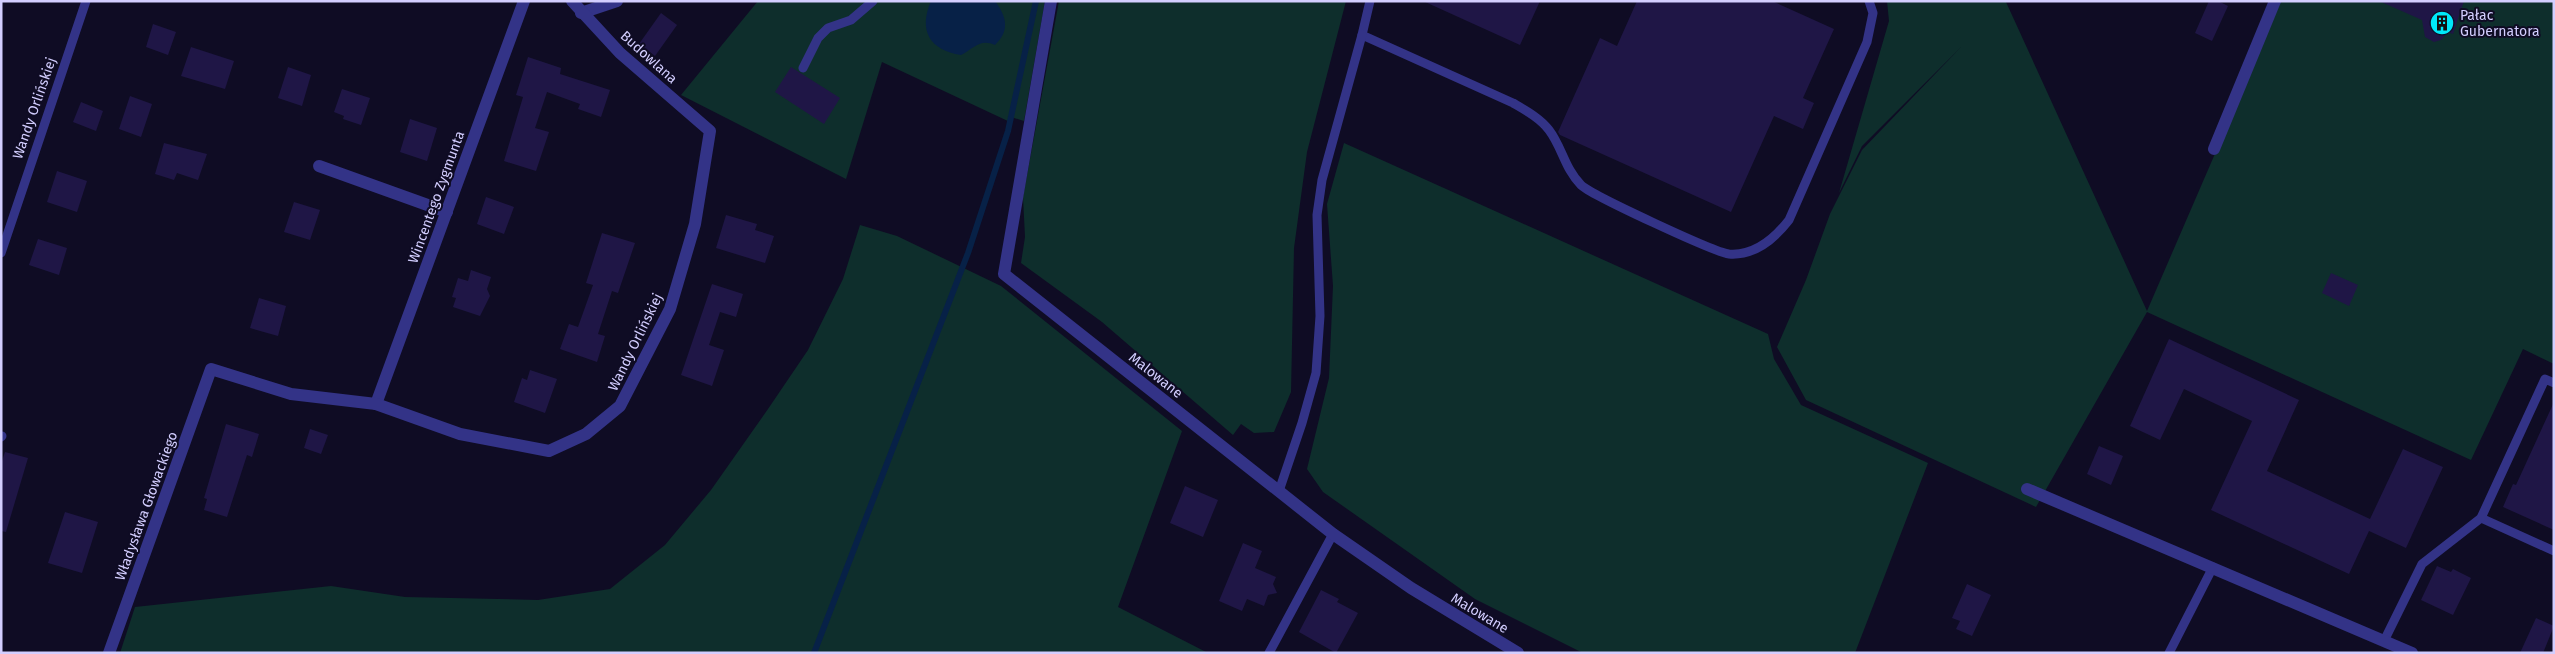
<svg xmlns="http://www.w3.org/2000/svg" width="2555" height="654" font-family="'Fira Sans',sans-serif">
  <rect width="100%" height="100%" fill="#0f0c24"/>
  <g fill="#0e2e2c">
    <path d="M758,1h287l-21,120 -13,-4 -1,5 -128,-60 -36,117 -165,-84z"/>
    <path d="M1059,1h287l-39,151 -13,96 -3,144 -17,40 -20,1 -13,-9 -8,11 -131,-113 -81,-59 4,-26 -2,-40z"/>
    <path d="M1887,1l119,1 141,309 134,-310h273v363l-31,-15 -52,111 -324,-148 -111,195 -230,-107 -29,-53 29,-67 24,-66 32,-64 100,-104 -100,100 -23,47 50,-172z"/>
    <path d="M1344,143l424,191 6,25 27,46 127,58 -73,190h-272l-108,-54 -152,-107 -16,-23 22,-91 4,-92 -6,-82z"/>
    <path d="M860,225l37,11 104,50 181,145 -64,176 90,46h-1088l15,-46 196,-21 74,11 133,3 72,-11 55,-44 46,-55 57,-81 40,-59 35,-71z"/>
  </g>
  <path fill="#072147" d="M931,1h64c12,16 15,30 0,44 -15,-7 -22,4 -34,10 -31,-5 -43,-24 -30,-54z"/>
  <g fill="none" stroke-linecap="round" stroke-linejoin="round">
    <path stroke="#072147" stroke-width="6" d="M814,653l154,-400 40,-122 28,-130"/>
  </g>
  <g fill="#1f1646">
    <path d="M1423,1h117l-20,44z"/>
    <path d="M1637,1h135l62,28 -31,69 11,5 -11,26 -29,-13 -43,96 -171,-77 -2,-3 42,-94 17,8z"/>
    <path d="M2209,1h9l10,5 -16,35 -17,-8z"/>
    <path d="M2379,1h85l-11,33 -5,-2 -7,8 -7,2 -9,-5 -3,-17z"/>
    <path d="M661,13l16,12 -22,31 -16,-12z"/>
    <path d="M153,24l23,8 -8,23 -22,-8z"/>
    <path d="M191,47l43,14 -9,28 -44,-13z"/>
    <path d="M528,57l33,11 -1,6 50,16 -9,27 -23,-8 2,-5 -33,-12 -12,36 14,4 -13,39 -32,-10 19,-64 -7,-2z"/>
    <path d="M288,67l23,8 -9,31 -24,-8z"/>
    <path d="M791,67l49,31 -16,26 -49,-32z"/>
    <path d="M342,89l28,9 -9,27 -18,-6 1,-3 -10,-4z"/>
    <path d="M130,96l22,8 -11,33 -22,-8z"/>
    <path d="M81,102l22,9 -7,20 -23,-9z"/>
    <path d="M410,119l27,9 -10,33 -27,-9z"/>
    <path d="M164,143l43,11 -9,26 -21,-7 -3,7 -19,-6z"/>
    <path d="M57,171l30,10 -10,31 -30,-10z"/>
    <path d="M486,197l28,10 -10,27 -27,-10z"/>
    <path d="M294,202l26,8 -10,30 -26,-8z"/>
    <path d="M726,215l31,9 -2,6 19,6 -9,27 -49,-15z"/>
    <path d="M602,233l33,10 -17,50 -6,-2 -14,43 7,2 -8,26 -37,-13 9,-25 9,3 15,-42 -7,-2z"/>
    <path d="M38,239l29,9 -8,27 -30,-10z"/>
    <path d="M471,270l20,7 -4,12 3,7 -10,20 -27,-9 3,-9 -4,-1 6,-19 10,3z"/>
    <path d="M2331,273l27,12 -9,21 -27,-13z"/>
    <path d="M712,284l31,10 -7,23 -16,-5 -11,33 15,5 -12,36 -31,-11z"/>
    <path d="M259,298l27,8 -8,30 -28,-8z"/>
    <path d="M2169,339l130,61 -32,71 103,48 33,-70 40,18 -37,81 -37,-17 -20,43 -138,-64 41,-89 -68,-32 -24,51 -30,-14z"/>
    <path d="M530,370l27,9 -12,34 -31,-11 8,-24 5,2z"/>
    <path d="M2554,402v128l-51,-23 10,-23 3,1z"/>
    <path d="M226,424l33,10 -7,23 -5,-2 -20,62 -23,-7 3,-11 -3,-1z"/>
    <path d="M310,429l18,6 -7,19 -17,-6z"/>
    <path d="M2099,446l24,10 -12,29 -24,-11z"/>
    <path d="M5,452l23,6 -22,74 -5,-1v-67z"/>
    <path d="M1185,486l33,14 -15,37 -33,-14z"/>
    <path d="M65,512l33,10 -16,51 -34,-10z"/>
    <path d="M1243,543l19,8 -7,17 21,9 -3,7 4,9 -9,2 -4,11 -17,-7 -5,12 -23,-10z"/>
    <path d="M2437,566l14,6 2,-3 18,9 -18,37 -32,-15z"/>
    <path d="M1967,584l24,11 -19,41 -16,-7 4,-8 -8,-3z"/>
    <path d="M1321,590l18,9 -2,3 21,11 -22,40 -37,-21z"/>
    <path d="M2536,618l18,8 -11,27h-23z"/>
  </g>
  <g fill="none" stroke-linecap="round" stroke-linejoin="round">
    <g stroke="#333387" stroke-width="9">
      <path d="M1370,1l-8,34 151,68c12,7 27,15 36,27 13,17 16,39 32,55 10,10 133,67 148,69 26,2 46,-16 60,-34l78,-178 6,-29 -4,-12"/>
      <path d="M803,68l15,-30 10,-10 23,-8 22,-19"/>
      <path d="M1,253l85,-252"/>
      <path d="M1,437l1,-1"/>
      <path d="M1279,491l23,-68 14,-50 4,-57 -3,-101 5,-35 40,-145"/>
      <path d="M2481,518l73,33"/>
      <path d="M2384,641l38,-77 59,-46 64,-139 9,4"/>
      <path d="M1269,653l64,-119"/>
      <path d="M2169,653l44,-86"/>
    </g>
    <g stroke="#333387" stroke-width="12">
      <path d="M1051,1l-47,273 329,260 78,54 107,65"/>
      <path d="M581,13l36,-12"/>
      <path d="M2214,149l61,-148"/>
      <path d="M319,166l128,46"/>
      <path d="M376,404l148,-403"/>
      <path d="M2027,489l385,164"/>
      <path d="M109,653l102,-284 80,25 85,10 84,30 89,17 37,-17 34,-28 50,-97 25,-85 15,-93 -90,-78 -48,-52"/>
    </g>
  </g>
  <defs>
    <g id="building-disc" transform="scale(1.25)"><circle r="9.5" fill="#00e8f9" stroke="#0f0c24"/><path d="M-4-6H4V6H1V3H-1V6H-4ZM-2.5-4.3h1.7v1.8h-1.7ZM.8-4.3h1.7v1.8H.8ZM-2.5-1h1.7V.8h-1.7ZM.8-1h1.7V.8H.8Z" fill="#111"/></g>
  </defs>
  <g fill-rule="evenodd">
    <use href="#building-disc" x="2442" y="23"/>
  </g>
  <g text-anchor="middle" stroke-width="4" stroke-linejoin="round" paint-order="stroke">
    <g font-size="14" fill="#d3ceff" stroke="#0f0c24" text-anchor="start">
      <text x="2460" y="20">Pałac<tspan x="2460" dy="16">Gubernatora</tspan></text>
    </g>
    <g font-size="14" fill="#d3ceff" stroke="#0f0c24">
      <text transform="translate(649 57) rotate(42)" y="5">Budowlana</text>
      <text transform="translate(34 108) rotate(-71)" y="5">Wandy Orlińskiej</text>
      <text transform="translate(436 197) rotate(-70)" y="5">Wincentego Zygmunta</text>
      <text transform="translate(635 342) rotate(-64)" y="5">Wandy Orlińskiej</text>
      <text transform="translate(1156 375) rotate(38)" y="5">Malowane</text>
      <text transform="translate(146 506) rotate(-70)" y="5">Władysława Głowackiego</text>
      <text transform="translate(1480 613) rotate(31)" y="5">Malowane</text>
    </g>
  </g>
  <rect width="2555" height="654" fill="none" stroke="#d3ceff" stroke-width="5"/>
</svg>
